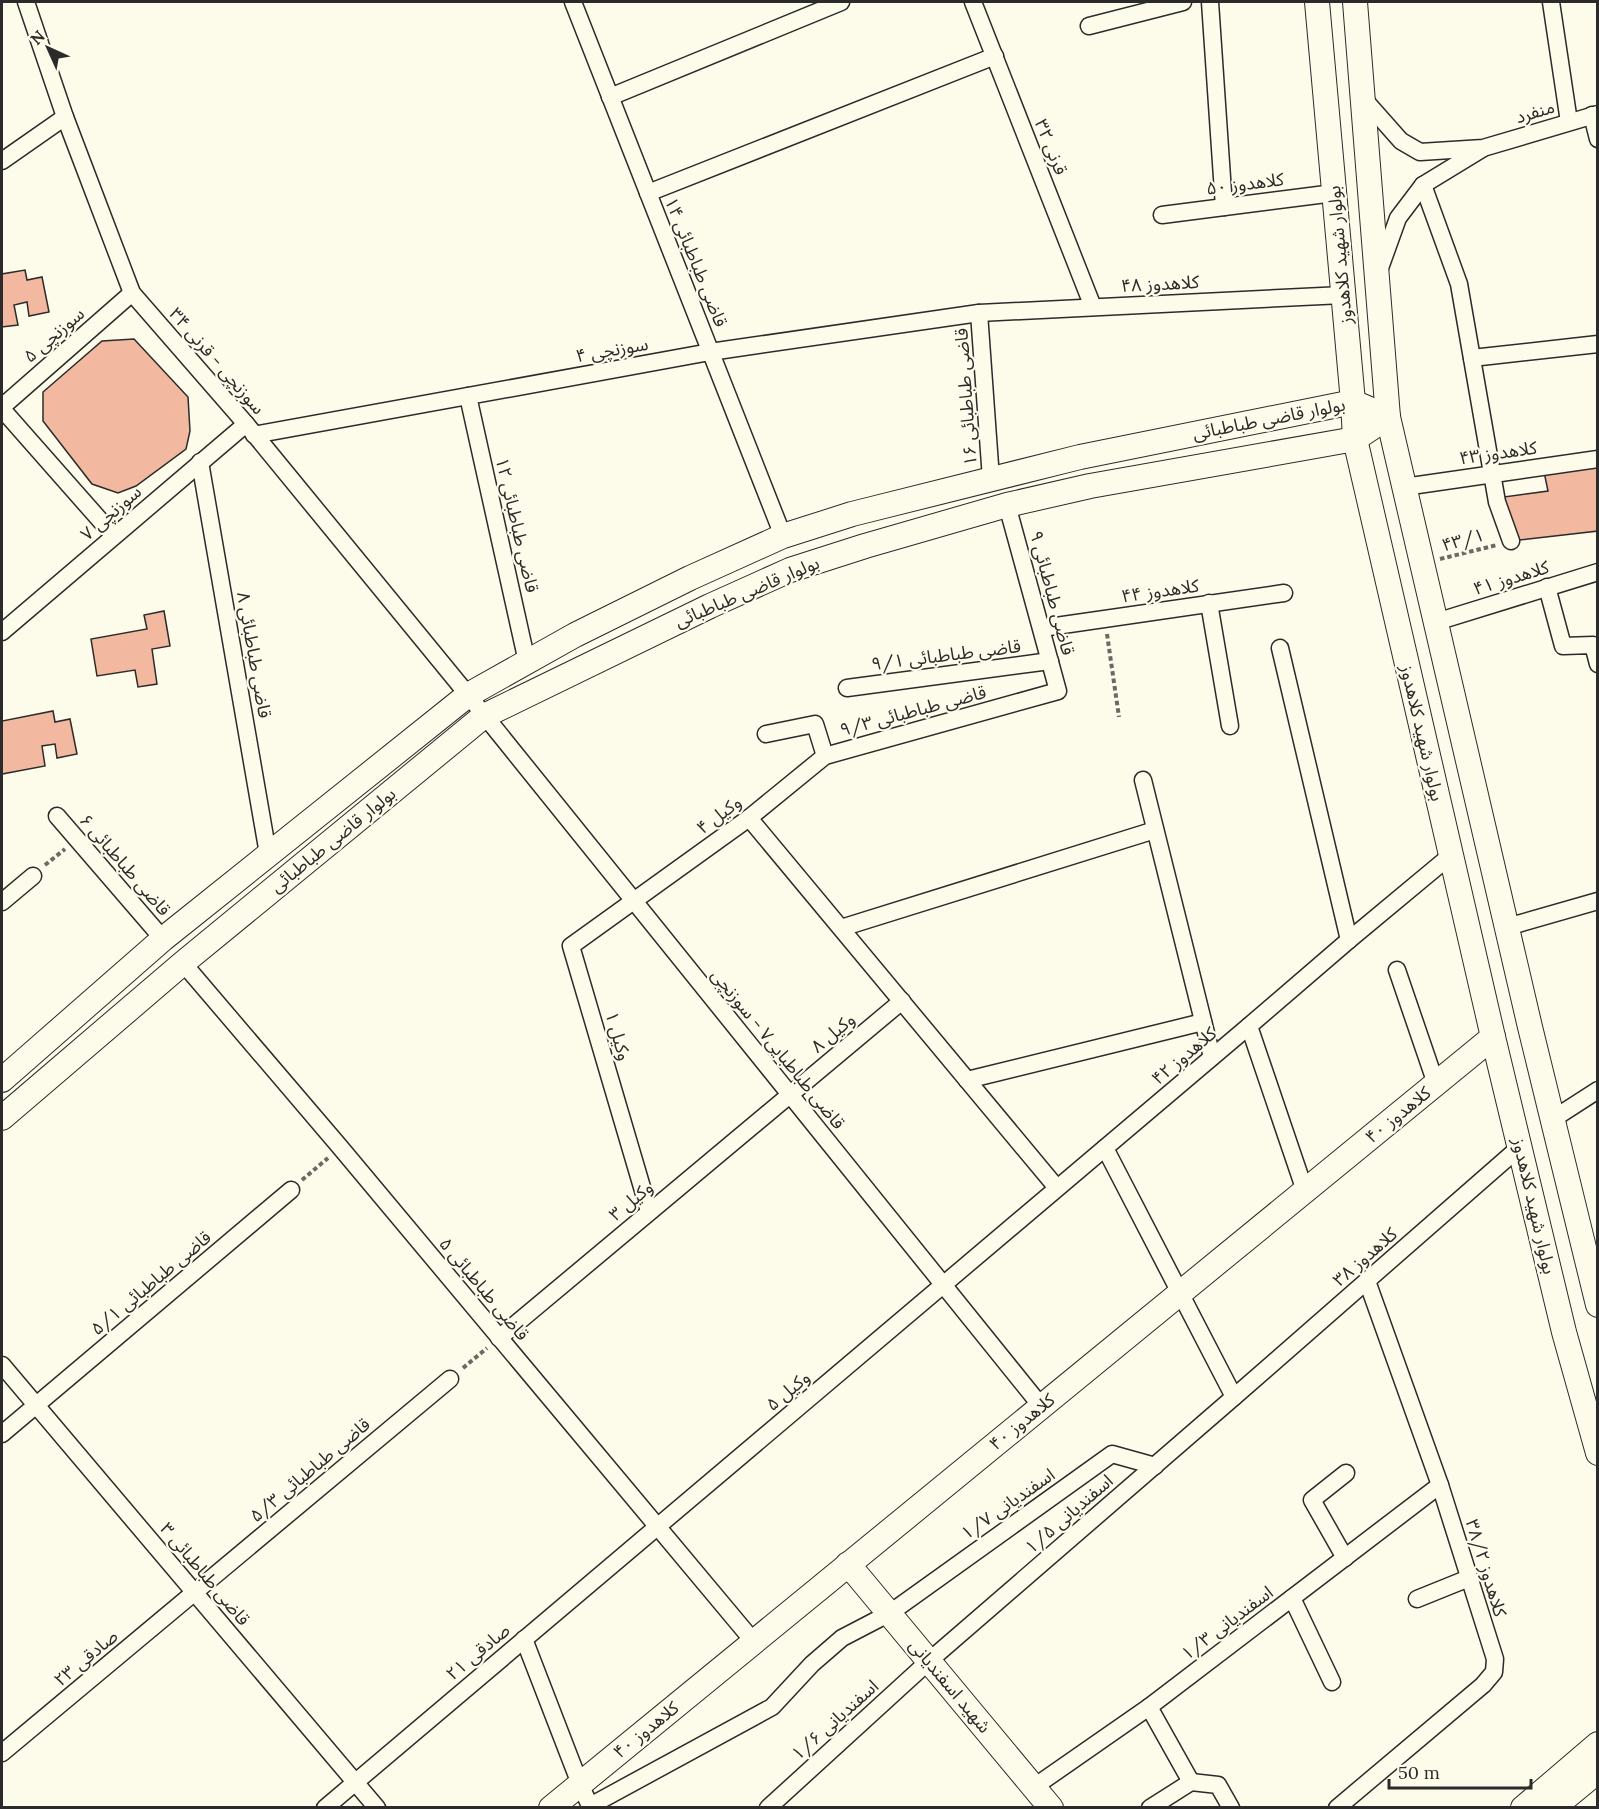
<svg xmlns="http://www.w3.org/2000/svg" width="1599" height="1809" font-family="Lora,'Noto Sans Arabic',serif">
  <rect width="100%" height="100%" fill="#fdfbea"/>
  <g fill="#f2b8a0" stroke="#2b2b2b" stroke-width="1.5">
    <path d="M25,270l2,10 15,-3 7,35 -20,4 -2,-14 -13,3 4,20 -16,2v-53z"/>
    <path d="M134,339l54,58 2,34 -4,18 -50,37 -18,7 -26,-9 -49,-63v-29l59,-51z"/>
    <path d="M1598,459v72l-87,10 -15,-43 52,-7 -5,-24z"/>
    <path d="M164,611l6,35 -18,3 5,35 -19,3 -3,-17 -38,6 -6,-37 56,-10 -3,-14z"/>
    <path d="M53,711l2,11 15,-3 7,35 -20,4 -2,-14 -13,2 3,20 -43,8v-53z"/>
  </g>
  <g fill="none" stroke-linecap="round" stroke-linejoin="round">
    <g stroke="#2b2b2b" stroke-width="19">
      <g id="street">
        <path d="M26,2l39,115 67,176 114,131 222,271 573,711"/>
        <path d="M573,2l210,534"/>
        <path d="M973,2l120,305"/>
        <path d="M1210,2l14,205"/>
        <path d="M1551,2l18,120"/>
        <path d="M1089,26l94,-24"/>
        <path d="M610,97l231,-95"/>
        <path d="M1362,97l39,44 19,11 63,-4 115,-34"/>
        <path d="M1592,115l6,24"/>
        <path d="M2,161l63,-44"/>
        <path d="M1423,185l36,99 38,218 14,39"/>
        <path d="M648,193l347,-137"/>
        <path d="M1162,215l172,-22"/>
        <path d="M1380,268l18,-50 25,-33 59,-36"/>
        <path d="M979,313l12,166"/>
        <path d="M1472,358l126,-14"/>
        <path d="M468,396l59,266"/>
        <path d="M2,407l130,-114"/>
        <path d="M2,409l112,127"/>
        <path d="M254,435l456,-83 269,-39 364,-18"/>
        <path d="M200,462l68,392"/>
        <path d="M1404,487l194,-28"/>
        <path d="M1547,587l16,59 30,-1 5,19"/>
        <path d="M1209,603l21,123"/>
        <path d="M1436,622l162,-50"/>
        <path d="M1042,628l242,-35"/>
        <path d="M2,632l244,-208"/>
        <path d="M1280,648l69,292"/>
        <path d="M847,688l203,-27"/>
        <path d="M766,734l49,-10 10,32"/>
        <path d="M1143,780l69,277"/>
        <path d="M57,816l106,123"/>
        <path d="M749,818l308,370"/>
        <path d="M2,902l31,-26"/>
        <path d="M1507,927l91,-26"/>
        <path d="M841,928l314,-98"/>
        <path d="M183,963l157,184 414,495"/>
        <path d="M1397,970l39,114"/>
        <path d="M1249,1026l56,165"/>
        <path d="M967,1080l236,-58"/>
        <path d="M1553,1119l45,-29"/>
        <path d="M1105,1148l129,249"/>
        <path d="M649,1211l-78,-265 178,-128 76,-62 233,-65 -51,-186"/>
        <path d="M499,1338l403,-337"/>
        <path d="M2,1365l375,443"/>
        <path d="M2,1434l289,-244"/>
        <path d="M1345,1558l-33,-58 34,-27"/>
        <path d="M1292,1598l40,84"/>
        <path d="M1417,1599l52,-21"/>
        <path d="M524,1639l56,145 10,22 182,-99 40,-43 30,-26 48,-25 222,-159 43,12"/>
        <path d="M1149,1707l42,75"/>
        <path d="M2,1753l448,-374"/>
        <path d="M1191,1782l27,3 13,23"/>
        <path d="M1034,1787l115,-80 291,-222"/>
        <path d="M325,1808l924,-782 100,-86 101,-84"/>
        <path d="M768,1808l161,-147 305,-264 287,-251"/>
        <path d="M1150,1808l41,-26"/>
        <path d="M1337,1808l146,-123 11,-13 1,-13 -55,-174 -73,-204"/>
      </g>
    </g>
    <g stroke="#2b2b2b" stroke-width="26">
      <g id="secondary">
        <path d="M1317,2l36,400 2,37 138,598 71,295 34,121"/>
        <path d="M1355,2l33,415 142,610 68,278"/>
        <path d="M2,1080l161,-141 305,-244 107,-60 115,-57 93,-42 69,-22 228,-57 273,-55 35,15"/>
        <path d="M2,1118l181,-155 301,-247 226,-110 80,-36 75,-24 142,-41 83,-19 265,-47 33,-22"/>
        <path d="M848,1564l203,244"/>
        <path d="M551,1808l942,-771"/>
        <path d="M1523,1808l75,-64"/>
        <path d="M1553,1808l45,-37"/>
      </g>
    </g>
    <g stroke="#6a6964" stroke-width="4" stroke-dasharray="4.5 3" stroke-linecap="butt">
      <path d="M1440,559l57,-14"/>
      <path d="M1107,634l12,83"/>
      <path d="M45,865l20,-16"/>
      <path d="M302,1180l26,-22"/>
      <path d="M463,1368l24,-20"/>
    </g>
    <use href="#street" stroke="#fdfbea" stroke-width="16"/>
    <use href="#secondary" stroke="#fdfbea" stroke-width="24"/>
  </g>
  <g text-anchor="middle" stroke-width="4.5" stroke-linejoin="round" paint-order="stroke">
    <g font-size="18" fill="#2b2b2b" stroke="#fdfbea">
      <text transform="translate(1535 112) rotate(-17)" y="6">منفرد</text>
      <text transform="translate(1051 147) rotate(68)" y="6">قرنی ۳۲</text>
      <text transform="translate(1245 184) rotate(-7)" y="6">کلاهدوز ۵۰</text>
      <text transform="translate(1340 255) rotate(-95)" y="6">بولوار شهید کلاهدوز</text>
      <text transform="translate(696 262) rotate(68)" y="6">قاضی طباطبائی ۱۴</text>
      <text transform="translate(1160 284) rotate(-3)" y="6">کلاهدوز ۴۸</text>
      <text transform="translate(54 335) rotate(-41)" y="6">سوزنچی ۵</text>
      <text transform="translate(612 350) rotate(-10)" y="6">سوزنچی ۴</text>
      <text transform="translate(217 361) rotate(49)" y="6">سوزنچی - قرنی ۳۴</text>
      <text transform="translate(966 397) rotate(-94)" y="6">قاضی طباطبائی ۱۶</text>
      <text transform="translate(1269 419) rotate(-11)" y="6">بولوار قاضی طباطبائی</text>
      <text transform="translate(1498 453) rotate(-8)" y="6">کلاهدوز ۴۳</text>
      <text transform="translate(111 513) rotate(-41)" y="6">سوزنچی ۷</text>
      <text transform="translate(517 525) rotate(77)" y="6">قاضی طباطبائی ۱۲</text>
      <text transform="translate(1463 540) rotate(-15)" y="6">۴۳/۱</text>
      <text transform="translate(1511 578) rotate(-17)" y="6">کلاهدوز ۴۱</text>
      <text transform="translate(1160 591) rotate(-8)" y="6">کلاهدوز ۴۴</text>
      <text transform="translate(747 592) rotate(-23)" y="6">بولوار قاضی طباطبائی</text>
      <text transform="translate(1052 593) rotate(75)" y="6">قاضی طباطبائی ۹</text>
      <text transform="translate(254 655) rotate(80)" y="6">قاضی طباطبائی ۸</text>
      <text transform="translate(946 655) rotate(-7)" y="6">قاضی طباطبائی ۹/۱</text>
      <text transform="translate(913 711) rotate(-15)" y="6">قاضی طباطبائی ۹/۳</text>
      <text transform="translate(1422 733) rotate(77)" y="6">بولوار شهید کلاهدوز</text>
      <text transform="translate(719 815) rotate(-37)" y="6">وکيل ۴</text>
      <text transform="translate(333 840) rotate(-39)" y="6">بولوار قاضی طباطبائی</text>
      <text transform="translate(125 865) rotate(49)" y="6">قاضی طباطبائی ۶</text>
      <text transform="translate(833 1033) rotate(-40)" y="6">وکيل ۸</text>
      <text transform="translate(618 1036) rotate(74)" y="6">وکيل ۱</text>
      <text transform="translate(778 1049) rotate(51)" y="6">قاضی طباطبایی۷ - سوزنچی</text>
      <text transform="translate(1184 1056) rotate(-40)" y="6">کلاهدوز ۴۲</text>
      <text transform="translate(1398 1115) rotate(-39)" y="6">کلاهدوز ۴۰</text>
      <text transform="translate(631 1201) rotate(-40)" y="6">وکيل ۳</text>
      <text transform="translate(1534 1206) rotate(77)" y="6">بولوار شهید کلاهدوز</text>
      <text transform="translate(1365 1257) rotate(-41)" y="6">کلاهدوز ۳۸</text>
      <text transform="translate(151 1283) rotate(-40)" y="6">قاضی طباطبائی ۵/۱</text>
      <text transform="translate(484 1289) rotate(50)" y="6">قاضی طباطبائی ۵</text>
      <text transform="translate(788 1391) rotate(-40)" y="6">وکيل ۵</text>
      <text transform="translate(1022 1422) rotate(-39)" y="6">کلاهدوز ۴۰</text>
      <text transform="translate(310 1470) rotate(-40)" y="6">قاضی طباطبائی ۵/۳</text>
      <text transform="translate(1008 1504) rotate(-35)" y="6">۱/۷ اسفندیانی</text>
      <text transform="translate(1069 1514) rotate(-41)" y="6">اسفندیانی ۱/۵</text>
      <text transform="translate(1486 1568) rotate(73)" y="6">کلاهدوز ۳۸/۲</text>
      <text transform="translate(205 1574) rotate(50)" y="6">قاضی طباطبائی ۳</text>
      <text transform="translate(1227 1623) rotate(-37)" y="6">اسفندیانی ۱/۳</text>
      <text transform="translate(478 1652) rotate(-40)" y="6">صادقی ۲۱</text>
      <text transform="translate(86 1658) rotate(-40)" y="6">صادقی ۲۳</text>
      <text transform="translate(950 1686) rotate(50)" y="6">شهید اسفندیانی</text>
      <text transform="translate(835 1720) rotate(-42)" y="6">اسفندیانی ۱/۶</text>
      <text transform="translate(646 1730) rotate(-39)" y="6">کلاهدوز ۴۰</text>
    </g>
  </g>
  <rect width="1599" height="1809" fill="none" stroke="#2b2b2b" stroke-width="6"/>
  <g transform="translate(48 48) rotate(315)" stroke="#fdfbea" stroke-width="4.5" paint-order="stroke">
  <path d="M0-4.5L10 22L0 15L-10 22Z" fill="#2b2b2b"/>
  <text y="-9" font-size="16" font-weight="bold" text-anchor="middle" fill="#2b2b2b">N</text>
  </g>
  <path d="M1389 1779v9h142v-9" fill="none" stroke="#2b2b2b" stroke-width="3"/>
  <text x="1398" y="1779" font-size="18" fill="#2b2b2b" stroke="#fdfbea" stroke-width="4.5" paint-order="stroke">50 m</text>
</svg>
